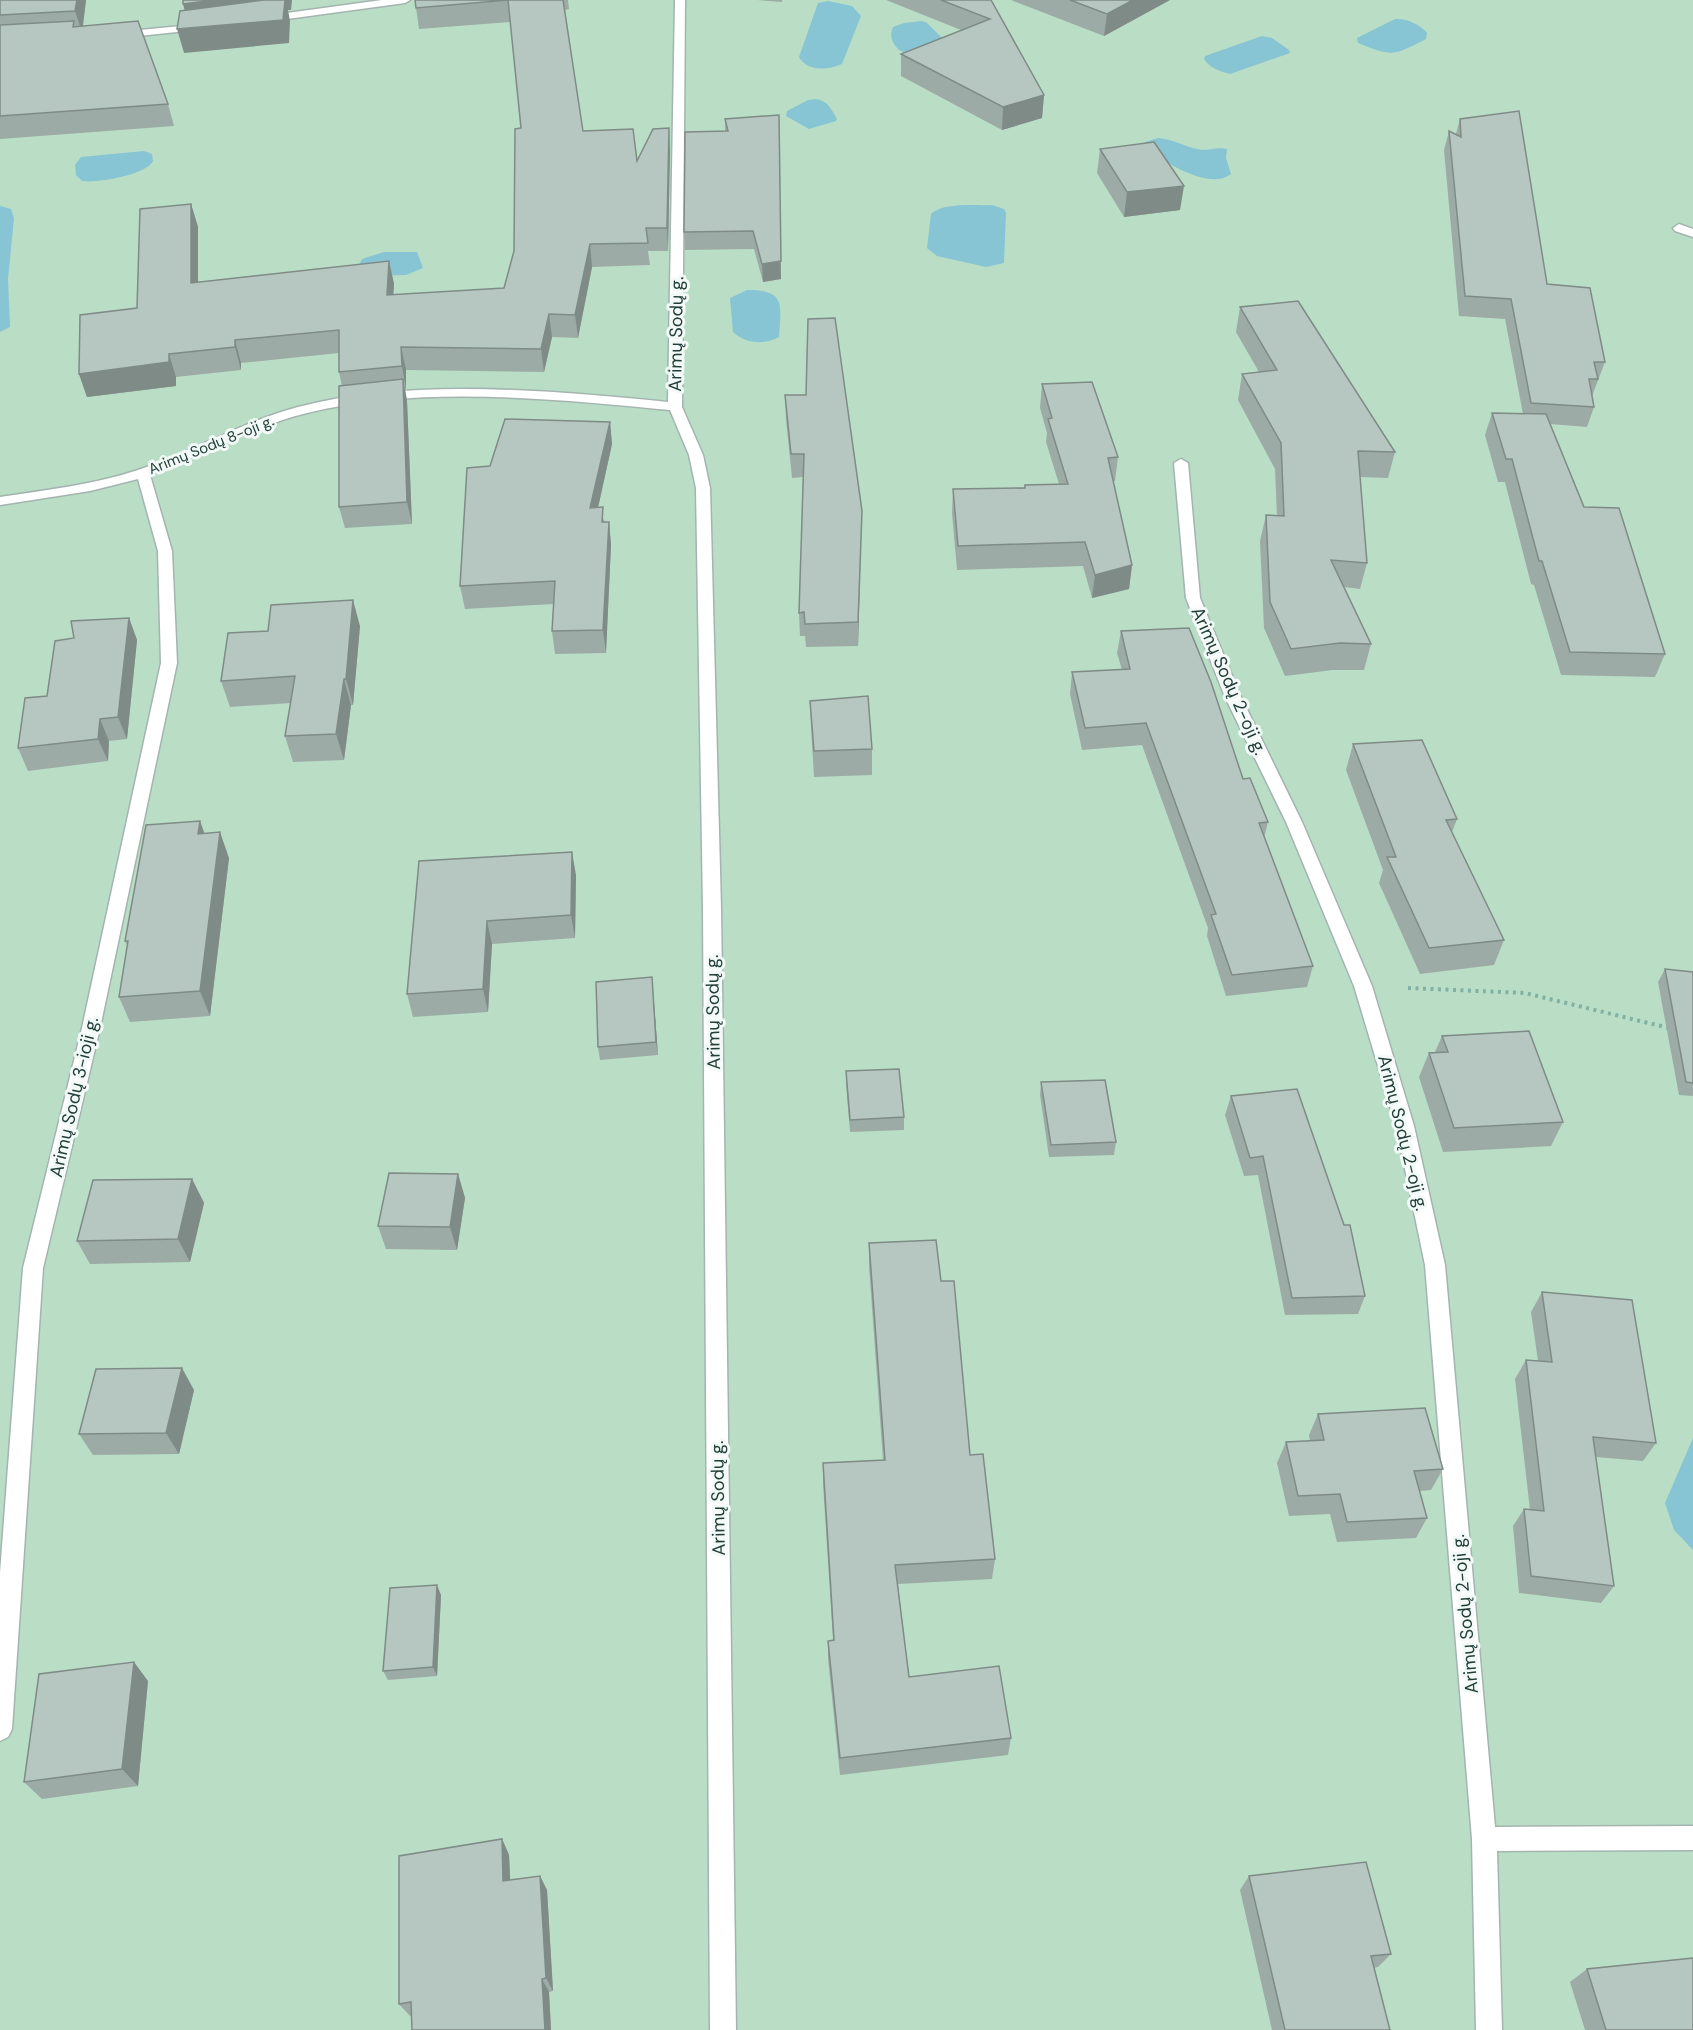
<svg xmlns="http://www.w3.org/2000/svg" width="1693" height="2030" font-family="'DM Sans',sans-serif">
  <rect width="100%" height="100%" fill="#e1ece8"/>
  <rect fill="#b9dec5" x="0" y="0" width="1693" height="2030"/>
  <g fill="#87c4d4">
    <path d="M828,1l24,5 9,10 -19,48c-13,6 -35,8 -43,-7l19,-54z"/>
    <path d="M1395,19c11,-1 25,5 32,14l-1,6c-33,17 -33,18 -68,4l-1,-5z"/>
    <path d="M922,21l5,2 13,13 63,32 -59,6 -45,-24c-7,-7 -10,-14 -6,-23l11,-4z"/>
    <path d="M1262,36l10,2 17,12 1,3 -60,21c-9,-2 -22,-7 -26,-15l1,-3z"/>
    <path d="M808,100c17,-3 21,5 29,19l-1,2 -27,8 -23,-13 1,-5z"/>
    <path d="M1158,138c15,1 25,8 39,11 11,3 20,-3 30,0l-1,9 5,16c-21,17 -68,-12 -86,-27v-5z"/>
    <path d="M144,151l8,3 1,7c-7,14 -55,22 -71,20l-6,-6 -1,-10 6,-8z"/>
    <path d="M992,205l12,4 2,4 -2,50 -18,4 -49,-11 -10,-8 4,-34c13,-12 44,-8 61,-9z"/>
    <path d="M0,206l11,3 3,9 -6,61 2,48 -10,5z"/>
    <path d="M384,252h33l6,16 -17,7 -41,1 -7,-9 4,-8z"/>
    <path d="M747,290c39,0 34,14 32,47 -15,8 -33,7 -46,-5l-3,-34z"/>
    <path d="M1693,1438v112l-19,-20 -9,-27z"/>
  </g>
  <g fill="none" stroke-linecap="round" stroke-linejoin="round">
    <g stroke="#a4b4b0" stroke-width="3">
      <g id="minor">
        <path d="M382,0h28l-5,3 -140,19 -5,-3 5,-3z"/>
        <path d="M675,0h10l-3,407 21,48 7,33 11,420 15,1122h-26l-7,-1122 -7,-420 -7,-33 -19,-45c-117,-11 -248,-25 -363,3 -54,13 -104,42 -157,62l22,76 5,112 -77,365 -57,240 -31,461 -4,8 -8,4v-168l23,-305 59,-240 79,-365 -3,-112 -20,-72 -48,12 -90,14v-8c46,-7 93,-12 138,-27 54,-18 104,-48 160,-63 112,-30 256,-16 370,-5z"/>
        <path d="M202,24l5,3 -1,2 -87,9 -5,-3 5,-3z"/>
        <path d="M1679,224l14,5v8l-18,-6 -2,-3z"/>
        <path d="M1181,459l7,4 12,135 41,99 61,125 70,164 42,140 31,139 50,562 198,-1v24l-196,1 5,179h-26l-4,-191 -47,-574 -29,-139 -42,-140 -68,-164 -61,-125 -39,-99 -12,-135z"/>
      </g>
    </g>
    <path stroke="#80b1a4" stroke-width="4" stroke-dasharray="3 4.5" stroke-linecap="butt" d="M1408,988l117,5 144,35"/>
    <use href="#minor" fill="#fff" fill-rule="evenodd"/>
  </g>
  <g fill="#9daba6">
    <path d="M0,0h86l-3,26 85,78 6,22 -174,13z"/>
    <path d="M415,0h153l1,9 -4,1 18,121 54,30 33,-11 -2,101h-20l2,14 -58,2 -14,71 -26,-1 -8,35 -138,-2v19h-1l2,12 5,123 -67,4 -6,-21 3,-121 -3,-14v-19l-98,10v7l-65,7v9l-89,11 -8,-23 58,-66 54,-104 7,23v55l191,-21 5,23 -1,11 111,-7 10,-37 7,-123 -11,-106 -91,7z"/>
    <path d="M757,0h25v2z"/>
    <path d="M886,0h105l53,95 -2,23 -40,12 -101,-54v-22l60,-24z"/>
    <path d="M1011,0h159l-66,36z"/>
    <path d="M725,119l56,160 -18,3 -9,-33 -69,1 -1,-18 41,-101z"/>
    <path d="M1460,119l87,165 58,78 -13,34 2,11 -7,20 -37,-3 34,83 81,147 -10,23 -94,-2 -27,-90 -3,-1 -26,-102h-7l-13,-47 7,-22 31,1 -18,-95 -46,-3 -15,-166 5,-19 7,3z"/>
    <path d="M1100,149l80,61 -56,7 -27,-44z"/>
    <path d="M1240,307l155,145 -7,26 -28,-1 7,86 -7,26 -16,-2 27,57 -7,26h-31l-48,6 -21,-48 -4,-87 6,-26 11,1 -2,-47 -37,-69 4,-26 17,-2 -23,-40z"/>
    <path d="M1042,384l76,73 -3,24h-2l19,84 -3,24 -37,9 -9,-32 -126,4 -5,-57 1,-24 71,-1 1,-3 34,-1 -13,-42 1,-9 -7,-25z"/>
    <path d="M785,395l77,116 -4,135 -52,1 -1,-11h-5l-1,-23 4,-136 -11,1 -6,-59z"/>
    <path d="M610,422l2,22 -14,64 7,14h4l2,23 -5,108 -51,1 -3,-23 2,-27 -89,5 -5,-23 30,-120z"/>
    <path d="M129,618l8,22 -10,99 -18,2 -1,20 -80,10 -10,-23 29,-52 27,-58z"/>
    <path d="M360,626l-7,79h-2l-7,55 -51,2 -8,-26 6,-33 -61,4 -9,-26z"/>
    <path d="M1121,631l122,148 25,43 -4,16 49,128 -6,21 -81,9 -19,-60 1,-8 -66,-183 -60,5 -12,-56 2,-22 50,-2 -5,-17z"/>
    <path d="M810,701l62,48v26l-58,2 -3,-50z"/>
    <path d="M1353,744l104,75 -5,13 52,108 -10,25 -74,9 -41,-91 4,-13 -37,-100z"/>
    <path d="M204,833l25,25 -19,158 -80,6 -11,-25 8,-52 -2,-4z"/>
    <path d="M419,861l157,14 -1,63 -83,6 -4,68 -75,5 -6,-23z"/>
    <path d="M1665,969l28,3v124l-14,-1 -21,-113z"/>
    <path d="M653,990l5,65 -58,5 -2,-13z"/>
    <path d="M1442,1036l121,86 -12,24 -108,6 -24,-75 10,-24 6,-1z"/>
    <path d="M846,1071l58,46v13l-54,2 -4,-48z"/>
    <path d="M1041,1082l75,60 -2,13 -65,2 -9,-62z"/>
    <path d="M1231,1096l134,200 -7,18 -73,1 -27,-140 -14,1 -19,-61z"/>
    <path d="M458,1174l7,24 -8,52 -71,-1 -8,-23z"/>
    <path d="M192,1179l12,24 -14,59 -100,2 -13,-23z"/>
    <path d="M869,1243l72,38 29,174 25,104 -3,20 -94,5 11,93 102,61 -3,17 -168,20 -12,-116v-18l5,-1 -10,-156v-21l60,-3 -14,-194z"/>
    <path d="M1542,1292l114,151 -13,18 -47,-4 18,129 -13,17 -82,-10 -6,-67 11,-17 6,1 -15,-131 11,-19 12,1 -7,-49z"/>
    <path d="M194,1390l-15,64 -86,1 -14,-21z"/>
    <path d="M1318,1414l125,55 -12,21 -11,1 7,27 -11,20 -79,4 -7,-28 -41,2 -12,-53 9,-21 24,-1 -1,-6z"/>
    <path d="M441,1595l-4,81 -49,4 -5,-9z"/>
    <path d="M148,1681l-10,105 -96,13 -18,-17z"/>
    <path d="M502,1839l7,16 1,25 30,-4 7,14 6,101 -4,1 2,38h-139v-14h-2l-11,-12z"/>
    <path d="M1249,1876l142,78 -13,13 -4,1 16,62h-118l-32,-140z"/>
    <path d="M1587,1969l106,61h-108l-15,-48z"/>
  </g>
  <g fill="#7f8b87">
    <path d="M77,0h9l-4,32 -7,-21z"/>
    <path d="M214,0h78l-1,10h-3l2,11 -1,22 -105,10 -7,-24 11,-5 -5,-20z"/>
    <path d="M1133,0h37l-66,36 3,-22z"/>
    <path d="M1044,95l-2,23 -40,12 1,-23z"/>
    <path d="M669,128l1,22 -2,101 -1,-23z"/>
    <path d="M779,133l2,146 -18,3 -1,-18z"/>
    <path d="M1184,186l-4,24 -56,7 3,-25z"/>
    <path d="M191,204l7,23v79l-7,-23z"/>
    <path d="M590,244l2,23 -14,71 -3,-23z"/>
    <path d="M389,261l5,23 -2,34 -5,-23z"/>
    <path d="M549,314l3,23 -8,35 -3,-23z"/>
    <path d="M235,340l6,23v7l-6,-23z"/>
    <path d="M401,347l5,23v19l-4,-23z"/>
    <path d="M169,354l7,23v9l-89,11 -8,-23z"/>
    <path d="M403,379l4,22 5,123 -5,-22z"/>
    <path d="M610,422l2,22 -19,86 -3,-22z"/>
    <path d="M862,511l-1,24 -3,111v-24z"/>
    <path d="M609,522l2,23 -5,108 -3,-23z"/>
    <path d="M1132,565l-3,24 -37,9 3,-23z"/>
    <path d="M353,600l7,26 -7,79 -7,-26z"/>
    <path d="M129,618l8,22 -10,99 -9,-22z"/>
    <path d="M344,679l7,26 -7,55 -8,-26z"/>
    <path d="M100,719l9,22 -1,20 -10,-22z"/>
    <path d="M200,821l9,25 -11,-12z"/>
    <path d="M220,832l9,26 -19,158 -10,-25z"/>
    <path d="M572,852l4,23 -1,63 -4,-23z"/>
    <path d="M487,921l5,23 -4,68 -5,-23z"/>
    <path d="M652,977l6,78 -2,-13z"/>
    <path d="M458,1174l7,24 -8,52 -7,-23z"/>
    <path d="M192,1179l12,24 -14,59 -12,-23z"/>
    <path d="M182,1368l12,22 -15,64 -13,-21z"/>
    <path d="M437,1585l4,10 -4,81 -4,-9z"/>
    <path d="M134,1662l14,19 -10,105 -16,-17z"/>
    <path d="M502,1839l7,16 2,41 -8,-15z"/>
    <path d="M540,1876l7,14 6,101 -7,-13z"/>
    <path d="M542,1979l7,13 2,38h-6z"/>
  </g>
  <g fill="#b6c7c1" stroke="#7f8b87" stroke-width="1.5">
    <path d="M0,0h77l-2,11 -75,4z"/>
    <path d="M183,0h31l-31,4z"/>
    <path d="M264,0h21l-2,20 -106,9 3,-18z"/>
    <path d="M415,0h148l20,131 50,-2 4,32 16,-32 16,-1 -2,100h-21l2,15 -58,1 -15,71 -26,-1 -8,35 -140,-2 1,19 -63,6v-42l-104,10v7l-66,7v8l-90,12 1,-59 57,-7 3,-99 51,-5v79l198,-22 -2,34 117,-7 10,-37 1,-122 6,-1 -13,-128 -92,8z"/>
    <path d="M941,0h50l53,95 -41,12 -102,-53 89,-35z"/>
    <path d="M1070,0h63l-26,14z"/>
    <path d="M74,21l-1,6 65,-6 30,83 -168,12v-91z"/>
    <path d="M1519,111l28,173 43,4 15,74h-11l4,17h-9l5,28 -63,-4 -20,-104 -46,-3 -16,-165 12,6 -1,-18z"/>
    <path d="M779,115l2,146 -19,3 -9,-33 -69,1 1,-100 43,-1 -3,-12z"/>
    <path d="M1154,142l30,44 -57,6 -27,-43z"/>
    <path d="M1298,301l97,151 -37,-1 9,112 -36,-3 40,84 -31,-1 -49,6 -21,-47 -4,-87 18,1 -3,-73 -39,-69 35,-4 -37,-63z"/>
    <path d="M835,318l27,193 -4,111 -53,2 -1,-12 -5,1 5,-159h-13l-6,-59h21l2,-76z"/>
    <path d="M403,379l4,123 -68,5v-121z"/>
    <path d="M1092,382l26,75 -10,1 24,107 -37,10 -10,-33 -127,4 -5,-57 72,-1v-3l43,-1 -20,-65 4,-1 -10,-34z"/>
    <path d="M1492,413l54,1 38,93 35,1 46,146 -95,-2 -28,-91h-3l-27,-102h-6z"/>
    <path d="M505,419l105,3 -20,86 13,-1 -1,15h7l-6,108 -51,1 3,-50 -95,5 7,-118 23,-2z"/>
    <path d="M353,600l-7,79h-2l-8,55 -51,2 10,-60 -74,5 7,-48 40,-2 3,-26z"/>
    <path d="M129,618l-11,99 -18,2 -2,20 -80,9 7,-50 22,-2 8,-55 19,-3 -3,-17z"/>
    <path d="M1189,628l22,54 32,97 7,-1 18,44 -9,1 54,143 -81,9 -21,-60 5,-1 -70,-191 -61,5 -13,-56 58,-3 -9,-38z"/>
    <path d="M868,696l4,53 -58,2 -4,-50z"/>
    <path d="M1422,740l35,79 -11,1 58,120 -75,8 -42,-91h9l-43,-113z"/>
    <path d="M200,821l-2,13 22,-2 -20,159 -81,6 9,-56h-3l21,-116z"/>
    <path d="M572,852l-1,63 -84,6 -4,68 -76,5 12,-133z"/>
    <path d="M1665,969l28,3v111l-7,-1z"/>
    <path d="M652,977l4,65 -58,5 -2,-65z"/>
    <path d="M1529,1031l34,91 -109,6 -25,-75 19,-1 -6,-16z"/>
    <path d="M899,1069l5,48 -54,3 -4,-49z"/>
    <path d="M1105,1080l11,62 -65,3 -10,-63z"/>
    <path d="M1297,1089l47,136h6l15,71 -73,2 -29,-142 -13,2 -19,-62z"/>
    <path d="M389,1173l69,1 -8,53 -72,-1z"/>
    <path d="M192,1179l-14,60 -101,2 16,-61z"/>
    <path d="M936,1240l5,41h13l16,174 13,-1 12,105 -100,6 14,112 90,-11 12,72 -171,20 -12,-117 6,-1 -11,-177 62,-3 -16,-217z"/>
    <path d="M1542,1292l90,8 24,143 -63,-6 21,149 -83,-10 -7,-67 20,2 -18,-151 26,2z"/>
    <path d="M182,1368l-16,65 -87,1 17,-65z"/>
    <path d="M1425,1408l18,61 -29,2 13,47 -80,4 -7,-28 -42,2 -12,-54 38,-2 -6,-26z"/>
    <path d="M437,1585l-4,82 -50,4 7,-83z"/>
    <path d="M134,1662l-12,107 -98,13 15,-108z"/>
    <path d="M502,1839l1,42 37,-5 6,102 -4,1 3,51h-133l-1,-28 -12,2v-148z"/>
    <path d="M1366,1862l25,92 -20,2 19,74h-105l-36,-154z"/>
    <path d="M1693,1958v72h-87l-19,-61z"/>
  </g>
  <g text-anchor="middle" stroke-width="6" stroke-linejoin="round" paint-order="stroke">
    <g font-size="15" fill="#213e38" stroke="#f2f9f6">
      <text transform="translate(211 445) rotate(-22)" y="5">Arimų Sodų 8-oji g.</text>
    </g>
    <g font-size="18" fill="#213e38" stroke="#f2f9f6">
      <text transform="translate(676 334) rotate(-89)" y="6">Arimų Sodų g.</text>
      <text transform="translate(1229 681) rotate(66)" y="6">Arimų Sodų 2-oji g.</text>
      <text transform="translate(713 1012) rotate(-91)" y="6">Arimų Sodų g.</text>
      <text transform="translate(74 1097) rotate(-77)" y="6">Arimų Sodų 3-ioji g.</text>
      <text transform="translate(1403 1133) rotate(76)" y="6">Arimų Sodų 2-oji g.</text>
      <text transform="translate(718 1498) rotate(-91)" y="6">Arimų Sodų g.</text>
      <text transform="translate(1465 1614) rotate(-95)" y="6">Arimų Sodų 2-oji g.</text>
    </g>
  </g>
</svg>
